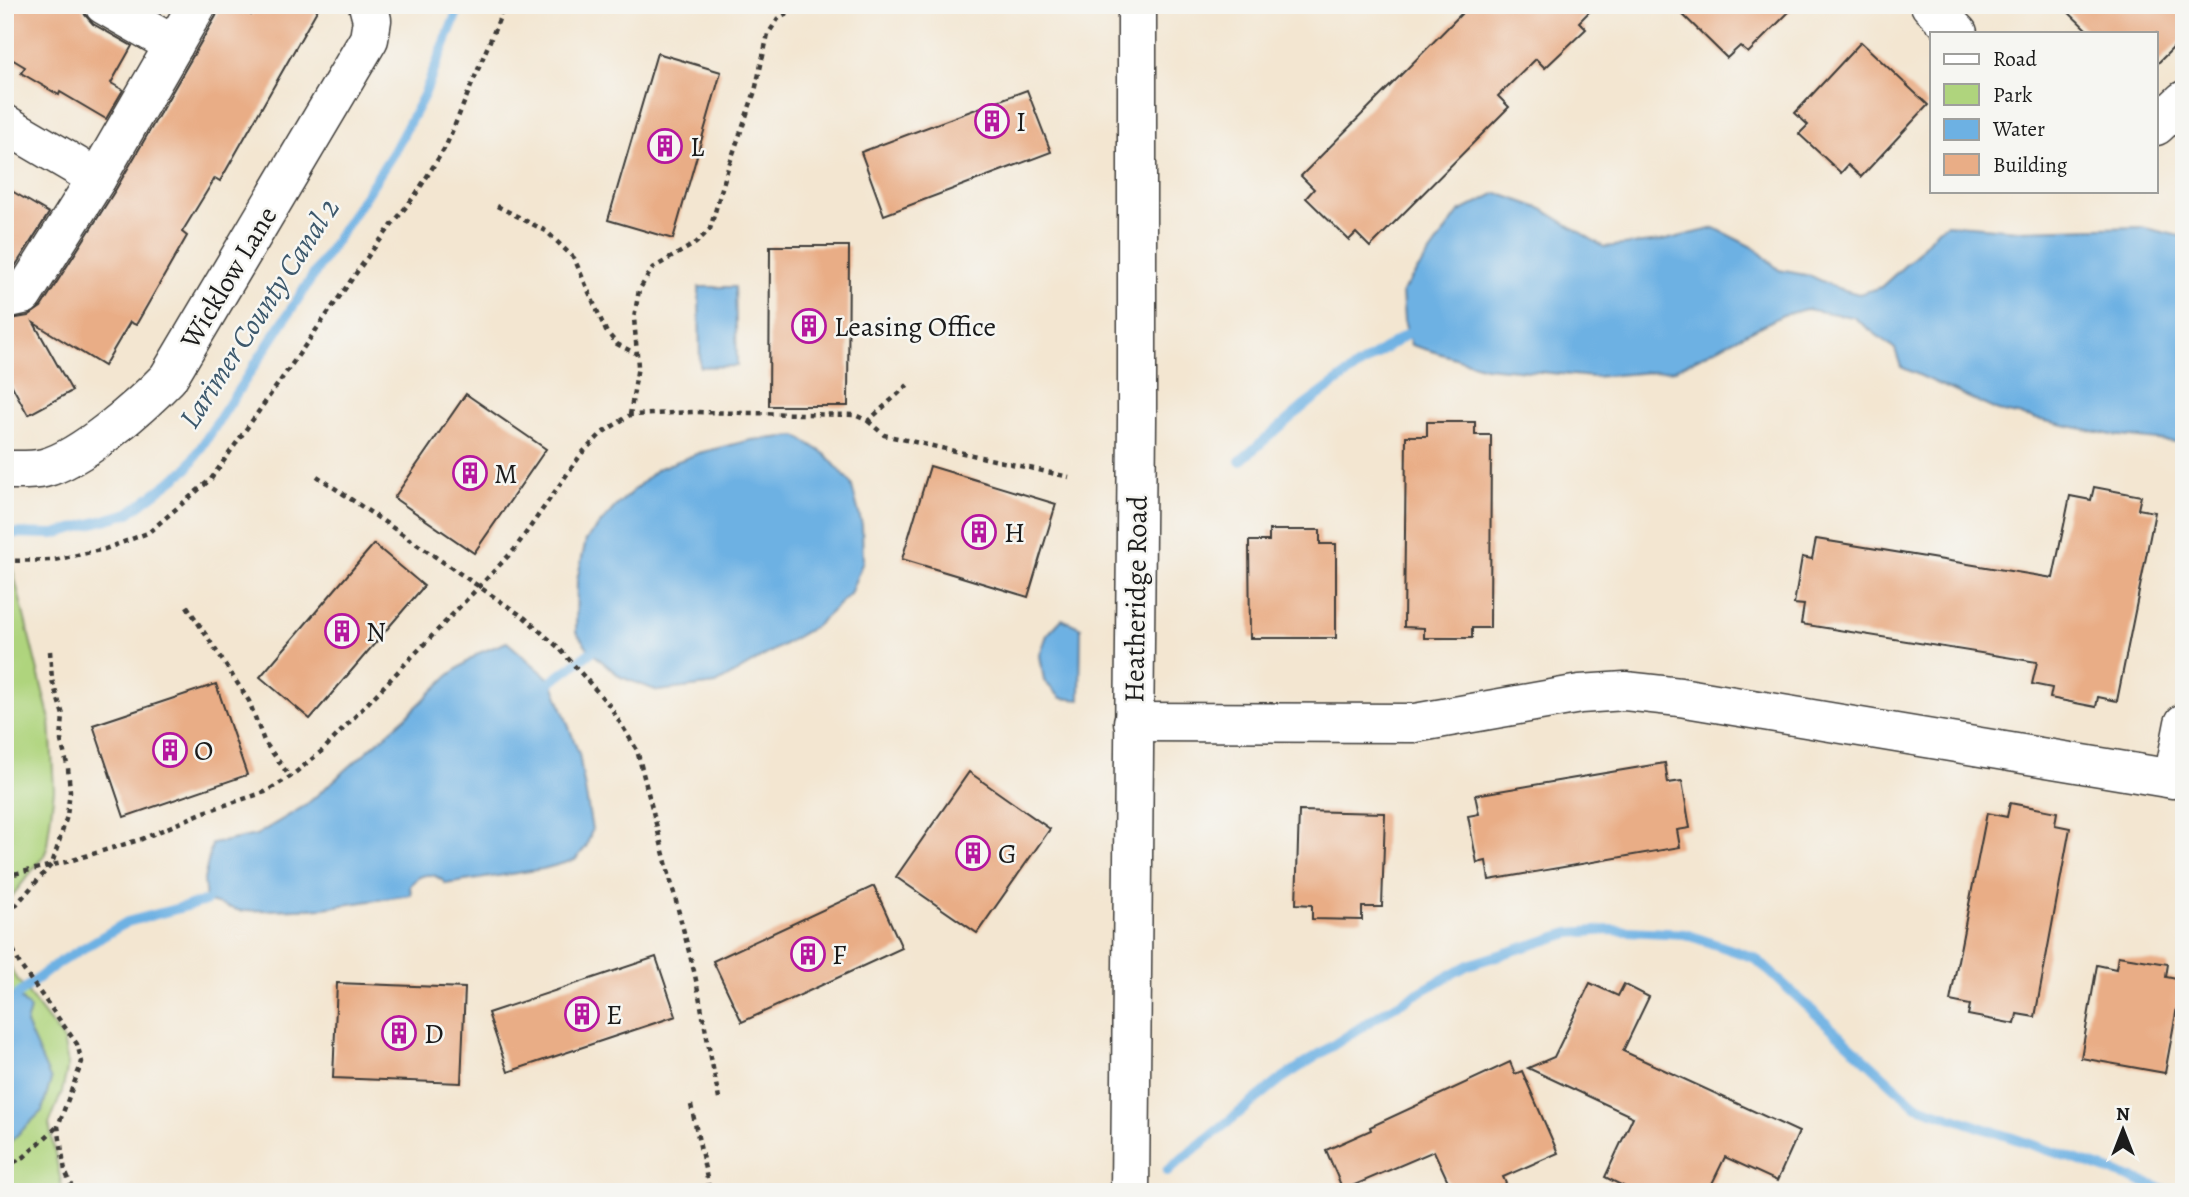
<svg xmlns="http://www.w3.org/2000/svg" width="2189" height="1197" font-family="Alegreya,serif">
  <rect width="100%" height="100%" fill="#f6f6f2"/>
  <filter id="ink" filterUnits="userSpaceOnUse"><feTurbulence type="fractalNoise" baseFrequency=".0143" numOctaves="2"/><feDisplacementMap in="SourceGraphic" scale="14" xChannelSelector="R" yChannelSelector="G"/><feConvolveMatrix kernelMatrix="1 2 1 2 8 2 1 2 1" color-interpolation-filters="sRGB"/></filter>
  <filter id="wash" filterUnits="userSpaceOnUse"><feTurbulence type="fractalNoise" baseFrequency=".00686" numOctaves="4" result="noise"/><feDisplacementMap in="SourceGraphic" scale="28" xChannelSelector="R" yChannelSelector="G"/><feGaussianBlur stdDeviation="1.57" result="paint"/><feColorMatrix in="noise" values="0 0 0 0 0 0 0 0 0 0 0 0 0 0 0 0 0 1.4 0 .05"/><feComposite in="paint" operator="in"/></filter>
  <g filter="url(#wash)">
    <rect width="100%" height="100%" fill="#f3e6d1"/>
    <g fill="#afd47d" stroke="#66784c" stroke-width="2">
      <path d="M5,539l45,181 4,70 -8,63 -41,52z"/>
      <path d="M5,954l9,21 49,64 5,26 -6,27 -13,32 14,68h-58z"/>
    </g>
    <g fill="#6db1e3" stroke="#446680" stroke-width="2">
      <path d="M1497,193l45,16 62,38 57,-6 54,-13 41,21 23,21 32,6 26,12 22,6 22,-7 32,-29 25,-29 9,-5 71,6 123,-3 43,10v206l-72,-8 -114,-24 -97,-44 -6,-18 -42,-32 -47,-8 -23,6 -109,55 -81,7 -108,-10 -74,-22 -7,-24 -2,-29 57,-80z"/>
      <path d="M699,287h36l2,79 -37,1z"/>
      <path d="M797,436l28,18 26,29 11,42 1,36 -13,33 -33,31 -101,59 -58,7 -37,-14 -30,-25 -15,-20 1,-52 9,-40 29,-33 42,-38 42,-16 52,-13z"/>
      <path d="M1062,619l19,9 -1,72 -19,-2 -17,-17 -4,-26 7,-20z"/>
      <path d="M507,642l45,39 27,73 13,76 -6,17 -11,13 -32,9 -97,15c-12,-13 -26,-12 -36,2l1,9 -88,13 -82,3 -35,-10 -2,-21 8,-36 44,-9 50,-30 100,-88 42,-41 31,-23z"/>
      <path d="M17,995l13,14 -4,15 25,56 -9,31 -37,36v-151z"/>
    </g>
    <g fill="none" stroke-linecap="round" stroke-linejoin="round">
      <g stroke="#6db1e3" stroke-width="10">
        <path d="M1240,461l64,-55 49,-36 54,-36"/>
        <path d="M5,533l49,1 75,-21 58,-44 206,-316 31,-58 36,-90"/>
        <path d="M552,681l39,-29"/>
        <path d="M17,995l38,-30 72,-43 79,-21"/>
        <path d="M1167,1171l114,-92 105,-68 82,-46 101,-32 40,-3 76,4 70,24 160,147 257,87"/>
      </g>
    </g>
    <g id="blocks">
      <g fill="#e9ad86">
        <path d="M13,5h69l3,10 8,9 39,22 -21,37 12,7 -17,29 -46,-27 -1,3 -38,-22 4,-6 -20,-12v-37z"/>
        <path d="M219,5h15l17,10 6,-10h63l-100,176 -5,-3 -33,54 5,4 -51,89 -6,-3 -26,44 -70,-43 38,68 -44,24 -23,-42v-53l23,-4 13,-9 75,-118 100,-173z"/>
        <path d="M1470,5h126l-17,17 7,7 -41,39 -9,-9 -38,37 11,11 -139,140 -14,-14 -7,7 -43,-42 8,-9 -13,-13z"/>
        <path d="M1673,5h123l-48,48 -8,-7 -13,12z"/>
        <path d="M2061,5h123v32l-28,28v-32h-66z"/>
        <path d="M1861,42l67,63 -67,72 -13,-12 -7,8 -42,-39 9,-9 -13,-12z"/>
        <path d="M657,53l64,19 -48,167 -65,-19z"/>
        <path d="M1027,90l24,62 -167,63 -23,-63z"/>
        <path d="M5,187l44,26 -40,63 -4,1z"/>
        <path d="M770,246h79l-1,160h-79z"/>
        <path d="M466,394l80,55 -72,104 -80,-55z"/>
        <path d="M1427,422h48v13h16l-1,193h-18v10h-48v-10l-20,-1 2,-191h21z"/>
        <path d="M930,466l126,38 -28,93 -126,-38z"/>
        <path d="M2094,487l47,9 -3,13 17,3 -38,189 -19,-4 -2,10 -46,-9 2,-10 -20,-4 5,-22 -236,-38 3,-19 -10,-1 8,-47 10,2 4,-20 237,39 17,-82 21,4z"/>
        <path d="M1269,530h51v14h16v94h-86l-1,-97h20z"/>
        <path d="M374,544l50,42 -114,133 -50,-42z"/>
        <path d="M216,684l31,91 -123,42 -31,-92z"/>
        <path d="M1665,763l3,20 14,-2 8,47 -13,2 3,17 -191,33 -3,-19 -9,2 -9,-47 11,-2 -4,-19z"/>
        <path d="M969,772l81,57 -73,104 -81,-56z"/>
        <path d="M2010,803l47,9 -2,13 15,3 -35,189 -18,-3 -2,10 -47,-9 2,-10 -20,-4 37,-188 20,4z"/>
        <path d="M1299,811l86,2 -3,94h-20v13l-50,-1v-14l-16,-1z"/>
        <path d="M874,886l28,62 -160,74 -29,-61z"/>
        <path d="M2118,956l50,8 -2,13 16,3 -17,93 -84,-15 16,-93 19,4z"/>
        <path d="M656,957l20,59 -168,56 -20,-59z"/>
        <path d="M337,983l128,5 -4,95 -128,-5z"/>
        <path d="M1590,983l28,13 6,-12 25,13 -26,54 176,81 -22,49 -52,-24 -17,35h-73l-30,-15 28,-60 -105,-49 26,-11z"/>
        <path d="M1510,1062l5,12 7,-3 36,82 -55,24 7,15h-57l-19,-41 -91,39 -17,-40 45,-20 -1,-3z"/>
      </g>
    </g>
  </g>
  <g filter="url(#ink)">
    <use href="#blocks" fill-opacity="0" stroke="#3c3a37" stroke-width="2"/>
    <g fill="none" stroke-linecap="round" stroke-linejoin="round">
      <g stroke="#3c3a37" stroke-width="41">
        <g id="minor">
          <path d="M104,5l70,40"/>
          <path d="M1930,5l28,28"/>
          <path d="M5,124l92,54"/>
          <path d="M2156,126l28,-26"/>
          <path d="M5,299l18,-4 74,-117 100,-173"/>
          <path d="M5,470c13,0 26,1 39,-2 37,-9 97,-62 124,-90l201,-339 3,-19 -4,-15"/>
          <path d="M1133,722l282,1 165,-29 45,-3 55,6 493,82 11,-56"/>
          <path d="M1130,1192l7,-772v-415"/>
        </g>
      </g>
      <g stroke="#3c3a37" stroke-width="4.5" stroke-dasharray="5 5" stroke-linecap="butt">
        <path d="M497,206l49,25 28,27 32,73 11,13 20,10"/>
        <path d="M630,415l8,-49 -4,-48 5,-28 14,-22 43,-25 14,-14 17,-58 28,-80 13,-57 10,-15 24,-14"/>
        <path d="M868,421l16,14 185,42"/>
        <path d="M317,476l208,142 34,30 50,57 28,45 58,225 24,124"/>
        <path d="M5,561l49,-1 51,-11 43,-16 63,-54 160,-227 45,-58 30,-48 59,-141"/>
        <path d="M187,606l62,95 15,40 26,36"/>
        <path d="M50,651l2,29 11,35 -2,26 7,27 2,23 -3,25 -15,48 -36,41 -6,11 1,28 9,21 57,79 5,18 -24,64 7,45 9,21"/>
        <path d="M5,876l61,-14 76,-23 62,-27 61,-20 25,-15 33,-27 191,-200 68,-97 20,-20 28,-18 64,-3 161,3 13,6 42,-38"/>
        <path d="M691,1105l19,87"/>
        <path d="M5,1167l19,-10 34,-31"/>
      </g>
      <use href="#minor" stroke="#fff" stroke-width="38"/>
    </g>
  </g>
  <defs>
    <g id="building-ring" transform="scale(1.75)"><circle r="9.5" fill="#f6f6f2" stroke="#b5179e" stroke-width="1.5"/><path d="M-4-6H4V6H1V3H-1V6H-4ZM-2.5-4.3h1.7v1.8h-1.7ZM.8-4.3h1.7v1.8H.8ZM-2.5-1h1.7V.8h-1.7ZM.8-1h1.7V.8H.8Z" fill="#b5179e"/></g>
  </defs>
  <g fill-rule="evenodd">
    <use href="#building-ring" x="992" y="121"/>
    <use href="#building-ring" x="665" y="146"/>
    <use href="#building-ring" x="809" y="326"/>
    <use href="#building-ring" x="470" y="473"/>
    <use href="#building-ring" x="979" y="532"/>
    <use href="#building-ring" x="342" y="631"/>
    <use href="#building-ring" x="170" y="750"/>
    <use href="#building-ring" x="973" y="853"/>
    <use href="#building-ring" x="808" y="954"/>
    <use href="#building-ring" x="582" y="1014"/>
    <use href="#building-ring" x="399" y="1033"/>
  </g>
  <g text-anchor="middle" stroke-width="5" stroke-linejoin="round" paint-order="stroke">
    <g font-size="28" fill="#1c1c1c" stroke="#f6f6f2" text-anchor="start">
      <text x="1016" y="131">I</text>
      <text x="690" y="156">L</text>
      <text x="834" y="336">Leasing Office</text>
      <text x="494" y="483">M</text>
      <text x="1004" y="542">H</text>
      <text x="366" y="641">N</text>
      <text x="194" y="760">O</text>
      <text x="998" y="863">G</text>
      <text x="832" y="964">F</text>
      <text x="606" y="1024">E</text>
      <text x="424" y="1043">D</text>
    </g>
    <g font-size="28" fill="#1c1c1c" stroke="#f6f6f2">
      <text transform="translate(228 277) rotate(-59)" y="10">Wicklow Lane</text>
      <text transform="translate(1135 599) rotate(-89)" y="10">Heatheridge Road</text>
    </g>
    <g font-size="30" font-style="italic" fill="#3c586c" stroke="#f6f6f2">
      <text transform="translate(259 313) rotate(-57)" y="10">Larimer County Canal 2</text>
    </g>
  </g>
  <rect width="2189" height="1197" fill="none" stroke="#f6f6f2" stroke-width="28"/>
  <rect x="1930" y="32" width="228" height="161" fill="#f6f6f2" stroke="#9f9f9c" stroke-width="2"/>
  <rect x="1944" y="54" width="35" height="10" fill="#ffffff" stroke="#9f9f9c" stroke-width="2"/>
  <text x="1993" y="66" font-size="21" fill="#1c1c1c">Road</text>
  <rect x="1944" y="84" width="35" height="21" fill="#afd47d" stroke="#9f9f9c" stroke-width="2"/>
  <text x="1993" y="102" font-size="21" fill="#1c1c1c">Park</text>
  <rect x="1944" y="119" width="35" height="21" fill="#6db1e3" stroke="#9f9f9c" stroke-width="2"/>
  <text x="1993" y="136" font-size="21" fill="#1c1c1c">Water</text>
  <rect x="1944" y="154" width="35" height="21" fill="#e9ad86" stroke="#9f9f9c" stroke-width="2"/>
  <text x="1993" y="172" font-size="21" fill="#1c1c1c">Building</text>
  <g transform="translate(2123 1130)" stroke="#f6f6f2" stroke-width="5" paint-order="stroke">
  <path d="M0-5L12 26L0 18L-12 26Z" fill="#1c1c1c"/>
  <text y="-10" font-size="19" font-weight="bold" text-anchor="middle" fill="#1c1c1c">N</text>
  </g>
</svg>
